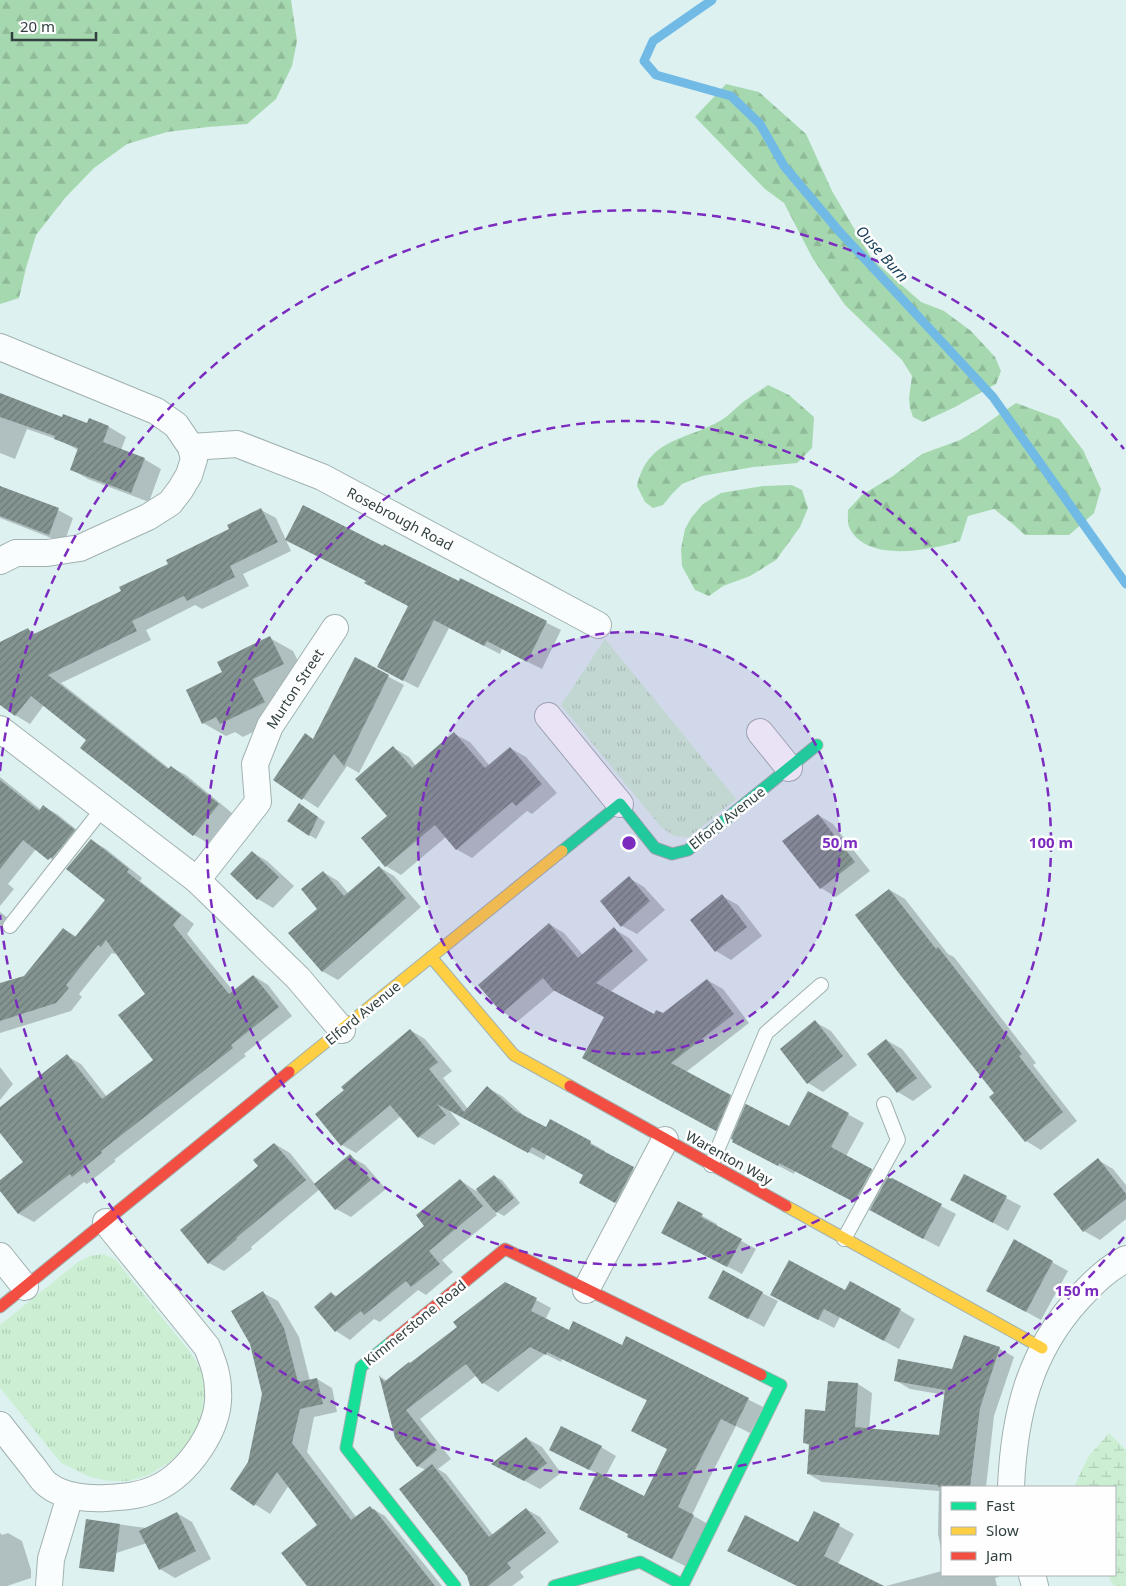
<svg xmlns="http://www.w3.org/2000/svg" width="1126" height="1586" font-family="'Noto Sans',sans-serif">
  <defs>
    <pattern id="grass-tufts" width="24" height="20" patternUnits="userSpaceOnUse" patternTransform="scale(1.25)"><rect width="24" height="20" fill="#ccefd4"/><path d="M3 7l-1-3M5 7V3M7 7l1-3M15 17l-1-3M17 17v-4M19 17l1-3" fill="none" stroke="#b0ceb7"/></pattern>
    <pattern id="forest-firs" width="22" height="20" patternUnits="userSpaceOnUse" patternTransform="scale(1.25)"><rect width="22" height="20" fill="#a6d8af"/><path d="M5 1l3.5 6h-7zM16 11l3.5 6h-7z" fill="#8fba98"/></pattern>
    <pattern id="wetland-marsh" width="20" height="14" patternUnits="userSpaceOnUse" patternTransform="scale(1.25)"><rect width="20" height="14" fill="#ccefd4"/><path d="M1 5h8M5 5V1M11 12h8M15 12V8" fill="none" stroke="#b0ceb7"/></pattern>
    <pattern id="building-hatch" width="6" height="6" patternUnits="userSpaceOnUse" patternTransform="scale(1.25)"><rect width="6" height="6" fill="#849491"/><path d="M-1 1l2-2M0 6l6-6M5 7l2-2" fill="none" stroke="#6c7a78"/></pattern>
  </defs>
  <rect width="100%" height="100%" fill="#dcf1f0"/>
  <g fill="url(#grass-tufts)">
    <path d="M605,639l131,160 -47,38 -15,-1 -13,-9 -100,-122z"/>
    <path d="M103,1254l12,5 75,93 11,17 4,22 -3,27 -11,22 -20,21 -22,14 -21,6h-19l-19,-4 -29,-14 -61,-75v-63l78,-63 12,-6z"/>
  </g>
  <g fill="url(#forest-firs)">
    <path d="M0,0h291l6,41 -5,25 -16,33 -29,25 -39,3 -41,5 -40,12 -33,24 -29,30 -29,37 -10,33 -7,30 -19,6z"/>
    <path d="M726,84l33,8 47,42 26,57 40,68 49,43 23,9 27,20 24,26 6,14 -5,13 -41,23 -32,15 -10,-5 -3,-9 -1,-10 3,-22 -10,-16 -57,-55 -32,-46 -29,-56 -19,-14 -70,-72z"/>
    <path d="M768,385l21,10 25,22 -2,31 -15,15 -44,4 -51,9 -20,8 -11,11 -8,10 -10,3 -8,-6 -8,-16c11,-47 46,-45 81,-64 10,-5 18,-15 28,-22 7,-5 15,-10 22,-15z"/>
    <path d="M1016,403l43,16 24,31 18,39 -7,24 -25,22h-44l-12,-11 -19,-15 -26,7 -8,25c-29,9 -92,22 -110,-12 -3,-5 -2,-13 -2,-19l14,-15 31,-19 29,-22 38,-14 17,-10z"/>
    <path d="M792,485l10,5 6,18 -8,19 -24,33 -26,16 -27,10 -14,10 -14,-6 -13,-24 -1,-17 4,-20 6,-11 12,-14 18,-11 42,-7z"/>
  </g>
  <path fill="url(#wetland-marsh)" d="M1109,1433l17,17v136h-12l-7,-11h8v-88h-40v-2l13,-28z"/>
  <g fill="#0003">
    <path d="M0,394l63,24 25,7 2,-5 19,7 17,10 -5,13 23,9 17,10 -12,33 -61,-23 -17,-10 7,-19 -19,-10 -32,-11 -12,30 -15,-6z"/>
    <path d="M0,488l58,22 15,8 -9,25 -64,-25z"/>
    <path d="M261,510l15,8 15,33 -48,23 6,12 -47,23 -7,-4 -49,25 5,10 -90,43 109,86 1,-2 15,8 46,38 -24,30 -14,-8 -57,-46 -49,-49 -44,-35 -14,19 -15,-9 -15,-12v-60l28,-14 8,5 87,-42 107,-62z"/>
    <path d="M384,548l75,35 2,-3 100,50 -19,39 -40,-20 -2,5 -51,-26 -31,60 -25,-13 17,-69z"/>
    <path d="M270,638l23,13 13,26 -31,15 12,23 -44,22 -8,-5 -9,4 -23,-13 21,-51z"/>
    <path d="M355,659l49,26 -45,88 -12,-7 -29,42 -43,-28 39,-40z"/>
    <path d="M454,734l16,8 20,24 20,-18 16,9 31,36 -25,21 -5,-3 -55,47 -16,-9 -10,-12 -45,38 -15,-9 -23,-27 26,-23 5,-68 15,9 7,9z"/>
    <path d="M0,777l41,33 3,-3 13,7 30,24 -24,29 -27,-18 -28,35 6,5 -14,17z"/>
    <path d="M307,809l18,13 -9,17 -7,-4z"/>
    <path d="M818,815l15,9 37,47 -34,26 -15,-9 -37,-47z"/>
    <path d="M92,841l14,8 36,29 -2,3 54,43 -7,10 47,58 20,-16 14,9 24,31 -48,38 2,2 -132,104 2,1 -29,23 -3,-2 -50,40 -15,-8 -19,-25v-7l25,-20 -25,-31v-22l67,-53 14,8 26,33 48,-37 -8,-66 -30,-41 -2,1 -3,-1 -33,41 3,3 -11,14 -71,22v-48l25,-8 38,-48 14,8 29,-37z"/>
    <path d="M252,852l15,9 27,25 -21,22 -15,-9z"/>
    <path d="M379,867l15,9 27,31 -83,73 -16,-9 -3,-62 4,-37 15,9 10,12z"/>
    <path d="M629,878l15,9 21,23 -28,24 -15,-8z"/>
    <path d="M890,890l15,9 43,55 6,3 82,106 -3,2 44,56 -36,29 -15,-9 -31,-47z"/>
    <path d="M722,896l16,9 24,31 -31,24 -15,-9z"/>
    <path d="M0,912l8,6 -8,10z"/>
    <path d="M549,924l15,9 19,22 31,-26 15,9 19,22 -38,32 45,23h8l44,-35 16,9 26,34 -63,49 104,56 19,-35 55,30 -18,33 110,58 -17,33 -144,-76 -1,3 -45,-24 -14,-10 -78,-41 -52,-82 -50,-27 -37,31 -15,-9 -23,-27z"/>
    <path d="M815,1022l16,9 26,34 -34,27 -15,-9z"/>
    <path d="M410,1030l15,9 27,32 -9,7 25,31 20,-21 14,8 26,23 18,10 4,-8 41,22 14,8 -1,2 44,24 -18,33 -35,-19 -10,-16 -38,-21 -3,6 -96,-51 12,15 -26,21 -15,-8 -18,-21 -45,37 -14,-8 4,-55z"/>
    <path d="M886,1040l16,9 30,38 -19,14 -15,-9z"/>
    <path d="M0,1067l13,17 -13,16z"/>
    <path d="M275,1144l15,9 25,31 35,-28 15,9 21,24 -35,28 -15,-8 -16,-20 -69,58 1,2 -28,22 -15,-8 51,-97z"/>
    <path d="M1098,1160l15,9 13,16v34l-26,21 -16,-9 -29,-37z"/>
    <path d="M494,1176l8,4 18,23 -16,13 -11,-6 4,5 -55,45 11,12 -27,23 -8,-5 -38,32 -6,-3 -24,21 -14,-9 -5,-38 7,4 88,-71 34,-46 16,11z"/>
    <path d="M1006,1198l15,8 -13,25 -41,-23z"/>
    <path d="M679,1203l38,21 -1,3 40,22 -14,25 -64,-33z"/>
    <path d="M1014,1241l54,30 -27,49 -38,-21z"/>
    <path d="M505,1283l46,25 -6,12 24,11 53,16 5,-9 136,69 -13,26 -14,-7 -26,51 -18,38 16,9 -21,43 -44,-22 -13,-11 -32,-60 -48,-24 51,-3 15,9 -11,21 39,20 24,-48 -20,-48 -86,-42 -1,3 -16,-8 -47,38 -15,-9 -6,-8 -57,44 31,40 -13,10 8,5 47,61 33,-26 14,8 19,25 -39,30 4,5 -12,9h-28l-58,-116 -9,-4 -36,-89 6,4 24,-17 48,-37z"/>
    <path d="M846,1292l54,18 15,9 -16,30 -59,-32 -6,11 -47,-25z"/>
    <path d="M263,1293l15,8 21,36 11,44 7,-2 15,9 5,24 -23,5 -7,35 50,66 13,-11 15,9 57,70h-134l11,-61 -30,-40 -19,29 -39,-25 18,-26 15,-69z"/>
    <path d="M762,1293l16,8 -14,26 -39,-21z"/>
    <path d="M964,1336l36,13 14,8 -20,59 -8,71h-44v67l-4,-20 1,-43 -117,-9 -14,-8 2,-28 -6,-4 23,-30 31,-28 14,9 -3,37 71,6 5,-41 -35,-6 -15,-9 58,-10z"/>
    <path d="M526,1438l16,9 19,26 -21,16 -32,-17z"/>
    <path d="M814,1512l40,22 -16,30 43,22h-84l1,-42z"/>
    <path d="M177,1513l15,9 19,37 -36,19 -15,-9 -13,-26 -49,16 -11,-39 59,8z"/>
    <path d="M0,1533l2,2 6,-2 14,8 9,29v8l-24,8h-7z"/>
    <path d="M942,1571v4h57v2l-4,1 2,8h-111z"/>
  </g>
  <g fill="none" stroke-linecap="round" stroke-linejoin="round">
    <path stroke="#72bae6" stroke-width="9" d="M712,0l-59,41 -9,20 12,14 75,21 29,28 24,42 54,64 155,167 133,187"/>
  </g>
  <g fill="url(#building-hatch)">
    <path d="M0,393l62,24 1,-3 24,9 2,-5 20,8 -6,16 42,16 -14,35 -61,-23 8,-22 -24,-9 1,-3 -55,-19z"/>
    <path d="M0,486l59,22 -10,27 -49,-19z"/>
    <path d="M303,505l80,41 1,-2 75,37 1,-3 87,43 -20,41 -40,-21 -3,5 -50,-26 -31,61 -26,-14 31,-61 -44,-23 2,-2 -81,-41z"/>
    <path d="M261,508l17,34 -48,24 5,11 -48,24 -3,-5 -52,25 5,10 -89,44 120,94 3,-3 48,38 -26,32 -113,-88 6,-8 -55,-44 -16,20 -15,-11v-63l28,-14 4,7 89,-44 -2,-4 49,-23 -2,-4 63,-31 -2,-4z"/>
    <path d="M270,636l14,28 -31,15 12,23 -45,22 -4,-7 -14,7 -16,-34 36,-18 -5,-10z"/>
    <path d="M355,657l34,18 -45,91 -10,-12 -32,46 -29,-20 32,-47 8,6z"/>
    <path d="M454,732l31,36 25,-21 32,37 -26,22 -4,-4 -56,48 -21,-25 -50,42 -24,-29 26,-22 -32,-37 38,-33 19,22z"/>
    <path d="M0,780l39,31 4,-6 32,25 -23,28 -1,-1 -3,3 -25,-20 -23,29z"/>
    <path d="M299,803l19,14 -9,19 -22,-15z"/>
    <path d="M818,814l37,48 -35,27 -38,-48z"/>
    <path d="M91,839l38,30 -2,3 54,43 -8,10 56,69 24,-19 26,32 -48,38 2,3 -132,103 1,2 -30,24 -2,-3 -52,40 -18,-23v-11l23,-18 -23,-29v-26l67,-53 35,45 51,-39 -35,-45 27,-21 -39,-54 -5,7 -3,-2 -32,40 3,3 -13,15 -56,18v-38l24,-7 39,-48 12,9 30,-37 -39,-31z"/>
    <path d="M252,851l27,26 -22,23 -27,-26z"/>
    <path d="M379,866l27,32 -84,74 -34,-39 29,-24 -16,-20 22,-18 21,25z"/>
    <path d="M629,876l21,25 -29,26 -21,-26z"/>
    <path d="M889,889l47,60 2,-2 84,107 -3,2 44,56 -38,30 -36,-45 5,-4 -93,-117 -46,-61z"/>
    <path d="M722,894l25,33 -32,25 -25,-32z"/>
    <path d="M549,923l29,35 36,-31 19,24 -37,32 58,31 2,-4 7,3 44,-34 27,35 -63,49 60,32 -15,36 -134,-73 22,-41 -51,-27 -10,-12 -41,35 -24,-28z"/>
    <path d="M815,1020l28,36 -36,28 -27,-35z"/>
    <path d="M410,1029l28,33 -9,7 35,43 23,-26 28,25 31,16 4,-8 41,22 -1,3 44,23 -19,36 -36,-20 4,-8 -51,-28 -4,6 -91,-49 9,11 -28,23 -28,-33 -49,41 -26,-32 29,-24 -3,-3z"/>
    <path d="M886,1039l31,39 -20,15 -30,-39z"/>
    <path d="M808,1091l41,22 -18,34 41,22 -18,33 -75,-39 -1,3 -46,-24 1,-2 -2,-1 15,-35 43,22z"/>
    <path d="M274,1143l32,37 -70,58 1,1 -29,25 -28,-34 78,-64 -5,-6z"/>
    <path d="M350,1154l21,26 -36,30 -21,-26z"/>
    <path d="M1098,1158l28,36v5l-43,33 -30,-38z"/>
    <path d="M964,1174l43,22 -14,27 -43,-23z"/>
    <path d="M494,1175l20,23 -18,15 -20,-24z"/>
    <path d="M888,1177l3,2 1,-1 50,26 -19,35 -53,-29z"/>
    <path d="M460,1179l23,27 -54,45 11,13 -29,23 -5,-6 -42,34 -3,-4 -26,21 -21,-25 17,-15 4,5 89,-71 -8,-11z"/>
    <path d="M678,1201l25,13 -2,3 41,22 -15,28 -66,-34z"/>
    <path d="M1014,1239l39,22 -27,51 -40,-21z"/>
    <path d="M789,1260l56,30 5,-9 51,28 -17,32 -60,-32 -6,11 -48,-25z"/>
    <path d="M723,1270l40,22 -15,27 -40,-21z"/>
    <path d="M505,1282l32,16 -6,13 38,19 4,-9 49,24 4,-9 123,62 -14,28 -14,-7 -25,49 -18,39 16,8 -22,44 -45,-22 1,-3 -49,-25 18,-37 47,24 23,-47 -36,-18 16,-31 -100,-48 -1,3 -16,-8 -48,37 -16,-20 -60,46 31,40 -20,17 -22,-29 -16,-63 5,7 25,-20 1,1 47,-36 -4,-5z"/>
    <path d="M263,1291l21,37 14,54 19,-4 6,26 -23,5 -8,34 59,77 19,-14 3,4 1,-1 61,77h-128l-26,-33 36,-28 -40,-53 -23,34 -24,-17 18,-27 14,-68 -12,-50 -19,-33z"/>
    <path d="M964,1335l36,12 -20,61 -10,79h-32v-2l-131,-11 2,-30 -6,-1 2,-34 20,2 3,-30 30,2 -3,44 84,8 6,-45 -51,-9 4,-22 54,10z"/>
    <path d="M561,1426l41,20 -13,24 -40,-20z"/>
    <path d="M526,1437l21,26 -23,18 -33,-17z"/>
    <path d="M432,1464l57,73 37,-29 20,25 -39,30 4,5 -23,18h-18l-3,-10 -68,-87z"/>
    <path d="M814,1511l26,13 -16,32 60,30h-87l-70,-35 18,-36 53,27z"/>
    <path d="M177,1512l19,39 -37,19 -20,-39z"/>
    <path d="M86,1519l34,5 -6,48 -35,-4z"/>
  </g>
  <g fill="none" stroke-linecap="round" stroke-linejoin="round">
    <g stroke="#a1b1b0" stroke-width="16">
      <g id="lane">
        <path d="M10,926l93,-118"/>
        <path d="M711,1165l55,-132 55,-48"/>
        <path d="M844,1239l54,-99 -14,-36"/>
      </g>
    </g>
    <g stroke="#a1b1b0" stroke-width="28">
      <g id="street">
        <path d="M0,347l156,64 20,14 15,22 3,12 -5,16 -9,15 -10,13 -22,14 -68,31 -33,5h-31l-16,8"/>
        <path d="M191,447l46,-3 85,33 276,148"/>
        <path d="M548,716l72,88"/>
        <path d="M0,729l197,151 101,98 44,52"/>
        <path d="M760,732l29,36"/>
        <path d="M197,880l61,-78 -3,-38 15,-38 65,-98"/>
        <path d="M0,1256l25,31"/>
        <path d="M586,1290l79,-150"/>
        <path d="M0,1425c11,14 22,28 33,42 5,6 9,14 15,18 15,12 40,14 58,13 17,-1 33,-2 49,-9 33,-15 66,-61 63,-98 0,-16 -5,-29 -11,-44l-101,-125"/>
        <path d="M1011,1487c3,-71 18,-135 68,-189 15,-16 28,-29 47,-39"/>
        <path d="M1032,1575l3,11"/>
        <path d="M49,1586l2,-27 19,-63"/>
      </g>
    </g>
    <g stroke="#a1b1b0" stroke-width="13">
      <g id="fast">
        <path d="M562,851l58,-47 35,44 17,6 16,-4 129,-105"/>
        <path d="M391,1342l-30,25 -15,81 109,138"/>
        <path d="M554,1586l86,-24 43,23 98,-200 -20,-10"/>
      </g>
    </g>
    <g stroke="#a1b1b0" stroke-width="13">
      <g id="slow">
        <path d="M431,957l83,98 56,31"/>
        <path d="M289,1072l273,-221"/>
        <path d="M786,1206l256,142"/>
      </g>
    </g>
    <g stroke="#a1b1b0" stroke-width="13">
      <g id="jam">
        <path d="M570,1086l216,120"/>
        <path d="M0,1307l289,-235"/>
        <path d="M391,1342l114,-93 256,126"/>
      </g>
    </g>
    <use href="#lane" stroke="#fafdfd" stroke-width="14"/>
    <use href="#street" stroke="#fafdfd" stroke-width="26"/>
    <use href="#fast" stroke="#16e098" stroke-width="11"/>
    <use href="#slow" stroke="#ffcf43" stroke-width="11"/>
    <use href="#jam" stroke="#f24e42" stroke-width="11"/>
  </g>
  <circle cx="629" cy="843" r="211" fill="#7b2cbf" fill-opacity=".12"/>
  <g fill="none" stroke="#7b2cbf" stroke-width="2.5" stroke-dasharray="9 6">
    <circle cx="629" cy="843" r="211"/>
    <circle cx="629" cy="843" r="422"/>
    <path d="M1124 1237A633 633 0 0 1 0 915M0 771A633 633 0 0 1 1124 449"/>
  </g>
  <g text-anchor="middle" stroke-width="5" stroke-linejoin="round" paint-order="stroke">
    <g font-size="14" fill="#30403f" stroke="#fefefe">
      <text transform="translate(400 519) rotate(28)" y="5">Rosebrough Road</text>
      <text transform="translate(295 689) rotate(-57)" y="5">Murton Street</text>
      <text transform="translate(727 818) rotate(-38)" y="5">Elford Avenue</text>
      <text transform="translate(363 1013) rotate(-39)" y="5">Elford Avenue</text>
      <text transform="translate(729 1158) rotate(29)" y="5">Warenton Way</text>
      <text transform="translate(415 1323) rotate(-39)" y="5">Kimmerstone Road</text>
    </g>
    <g font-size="15" font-style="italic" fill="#173d57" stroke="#fefefe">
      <text transform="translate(882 254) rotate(48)" y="5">Ouse Burn</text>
    </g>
  </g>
  <circle cx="629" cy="843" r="8" fill="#7b2cbf" stroke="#fefefe" stroke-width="2.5"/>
  <g font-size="15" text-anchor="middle" font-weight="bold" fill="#7b2cbf" stroke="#fefefe" stroke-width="5" stroke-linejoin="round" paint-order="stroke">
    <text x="840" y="848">50 m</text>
    <text x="1051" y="848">100 m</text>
    <text x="1077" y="1296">150 m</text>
  </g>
  <rect x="941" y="1486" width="175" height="90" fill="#fefefe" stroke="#acb2b2"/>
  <rect x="951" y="1502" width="25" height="8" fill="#16e098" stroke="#acb2b2"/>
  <text x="986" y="1511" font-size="15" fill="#30403f">Fast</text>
  <rect x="951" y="1527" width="25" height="8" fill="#ffcf43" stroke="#acb2b2"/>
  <text x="986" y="1536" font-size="15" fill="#30403f">Slow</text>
  <rect x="951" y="1552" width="25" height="8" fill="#f24e42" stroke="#acb2b2"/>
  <text x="986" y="1561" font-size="15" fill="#30403f">Jam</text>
  <path d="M12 32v8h84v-8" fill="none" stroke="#30403f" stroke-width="2.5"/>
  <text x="20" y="32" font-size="15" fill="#30403f" stroke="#fefefe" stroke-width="4" paint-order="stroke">20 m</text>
</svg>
